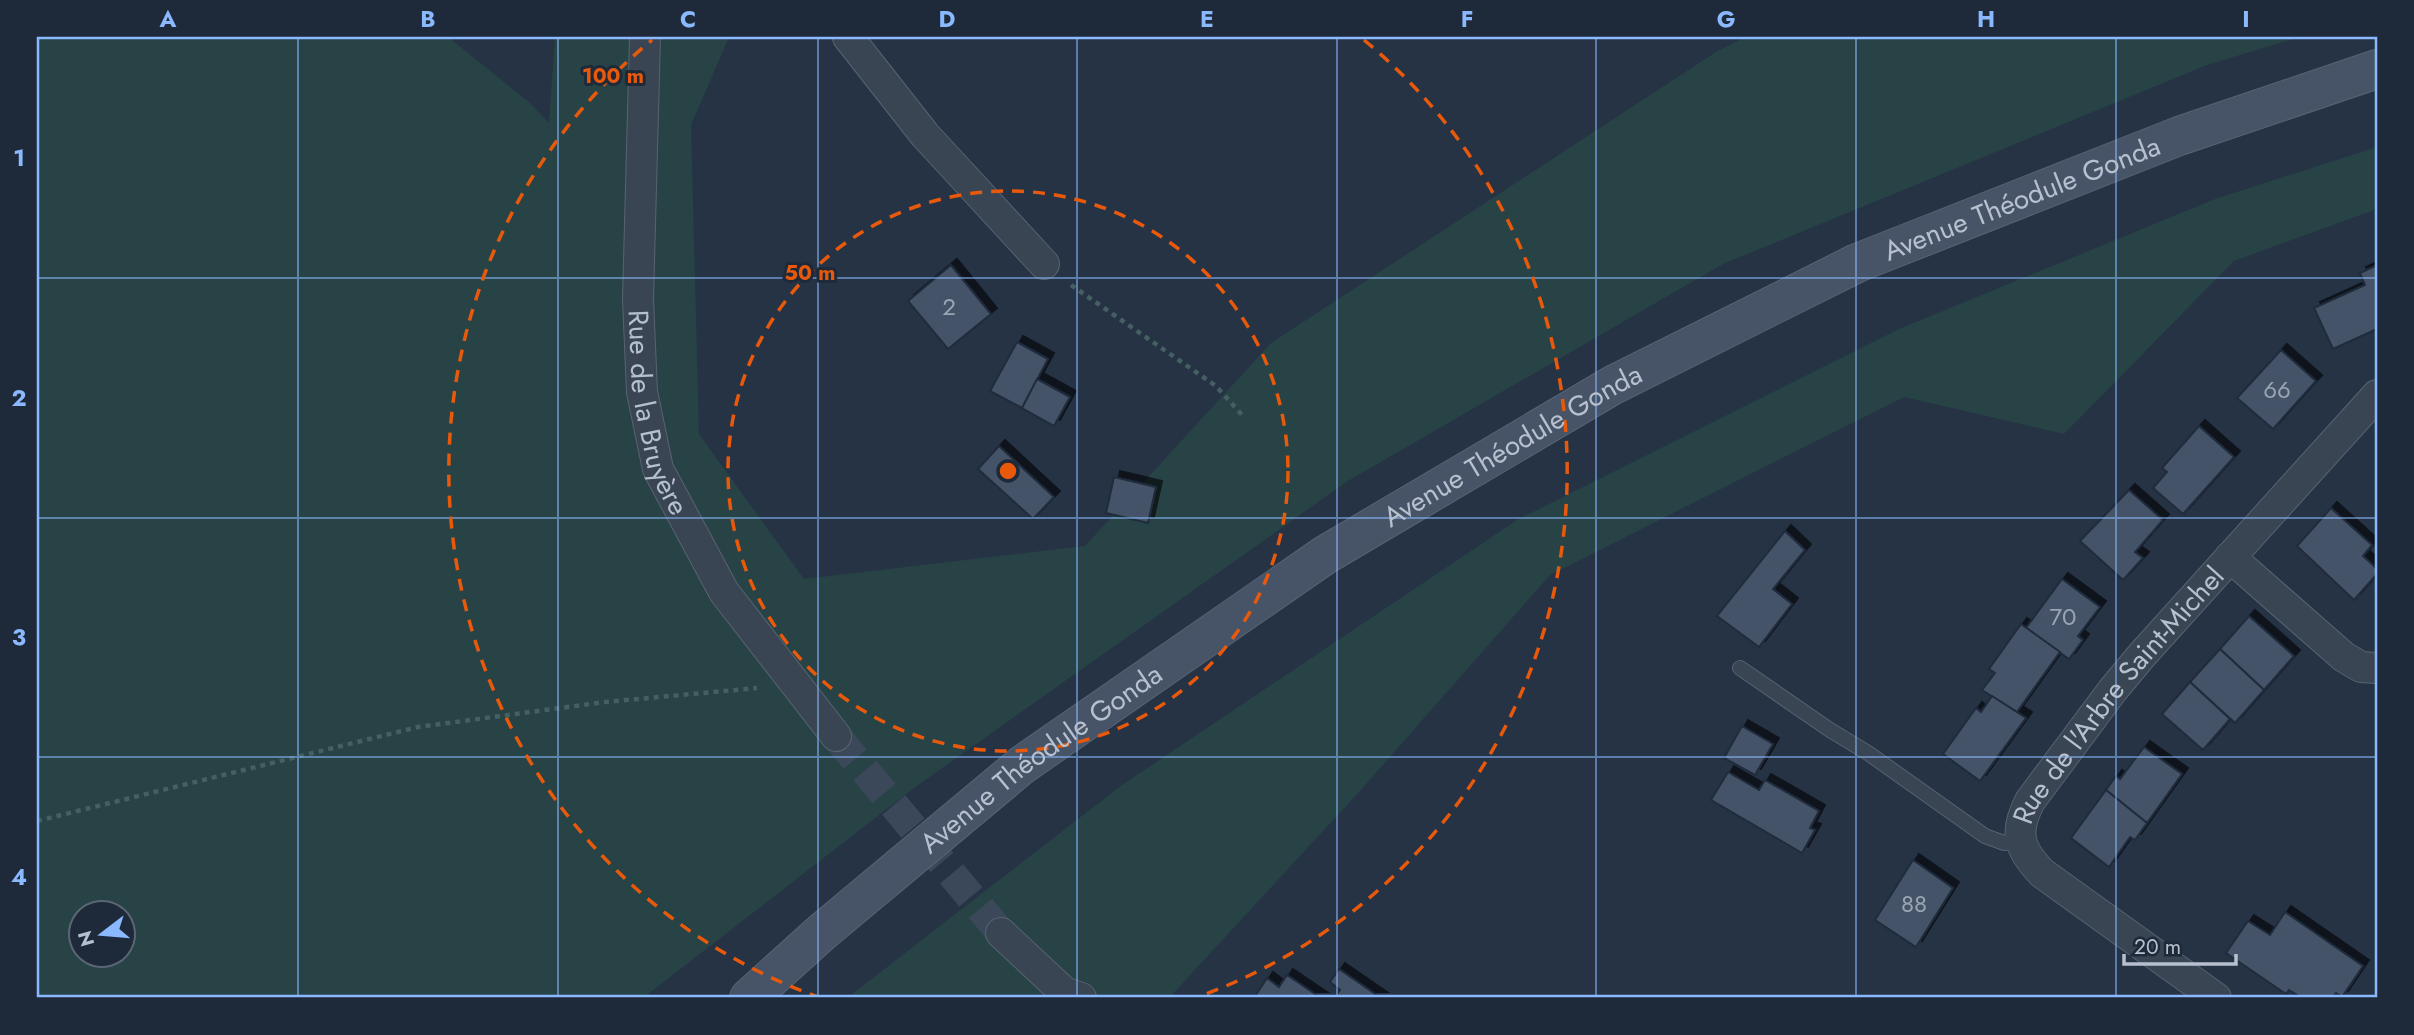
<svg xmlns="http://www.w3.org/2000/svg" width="2414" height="1035" font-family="Jost,sans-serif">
  <defs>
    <filter id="shadow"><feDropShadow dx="6" dy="-6" stdDeviation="0" flood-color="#0009"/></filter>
  </defs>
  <rect width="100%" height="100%" fill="#253345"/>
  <g fill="#274346" fill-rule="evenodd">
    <path d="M37,37h411l81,65 20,21 6,-86h174l-38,88 8,309 105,145 281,-33 186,-203 445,-291 30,-15h554l-93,28 -484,199 -375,217 -434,307 -271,210h-606zM80,912h42v42h-42z"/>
    <path d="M2377,147v62l-143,52 -170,173 -160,-37 -354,178 -191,217 -190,206h-322l275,-213 395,-265 382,-191 316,-130z"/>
  </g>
  <g fill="#445367" stroke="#202c3c" stroke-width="2" filter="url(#shadow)">
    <path d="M951,265l40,49 -43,35 -40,-48z"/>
    <path d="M2377,265v64l-44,20 -19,-41 51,-23 -5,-12z"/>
    <path d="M1017,342l31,17 -26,49 -32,-17z"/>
    <path d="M2281,350l35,31 -43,48 -36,-31z"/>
    <path d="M1037,379l33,18 -16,29 -32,-18z"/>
    <path d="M2199,426l35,31 -51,57 -30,-26 14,-16 -5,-4z"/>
    <path d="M999,446l55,51 -21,22 -55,-50z"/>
    <path d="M1114,477l42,10 -8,36 -42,-10z"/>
    <path d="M2129,490l34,30 -28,32 8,6 -20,22 -43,-39z"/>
    <path d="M2331,508l41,37 -9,11 14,13v5l-23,26 -57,-54z"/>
    <path d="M1785,531l20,19 -32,39 19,15 -33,43 -42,-31z"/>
    <path d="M2062,579l38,28 -22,29 5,4 -14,19 -43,-31z"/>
    <path d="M2249,616l45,40 -30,34 -44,-41z"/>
    <path d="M2021,624l39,28 -43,60 -35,-22 13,-17 -6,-4z"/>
    <path d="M2220,649l44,41 -29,33 -45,-41z"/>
    <path d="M2190,682l40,37 -27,31 -41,-36z"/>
    <path d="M1992,696l34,22 -46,63 -37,-27 33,-46 5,4z"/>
    <path d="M1742,726l31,18 -18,31 -31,-17z"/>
    <path d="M2144,747l38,27 -35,49 -41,-33 10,-14 4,3z"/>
    <path d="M1728,772l31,18 6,-10 54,31 -9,17 5,2 -13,23 -91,-53z"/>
    <path d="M2106,790l41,33 -12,17 -5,-3 -21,30 -38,-29z"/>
    <path d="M1913,860l40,28 -37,59 -41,-27z"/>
    <path d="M2285,912l78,54 -21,31 -6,-4 -4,5h-30l-13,-8 -3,4 -60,-41 22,-32 22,14z"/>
    <path d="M1339,969l42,29h-47l6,-8 -10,-8z"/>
    <path d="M1287,975l34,23h-67l13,-20 12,9z"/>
  </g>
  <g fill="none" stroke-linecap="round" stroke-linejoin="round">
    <path stroke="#3b485a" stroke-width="30" stroke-dasharray="30 15" stroke-linecap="butt" d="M836,736l165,197"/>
    <g stroke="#586372" stroke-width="16">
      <path id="service" d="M1740,668l90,62 38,23 117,83 19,7 16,-2"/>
    </g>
    <g stroke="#586372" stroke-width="32">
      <g id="minor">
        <path id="s1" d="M645,37l-7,262 4,93 16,77 66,123 112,144"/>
        <path d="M848,37l77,98 119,129"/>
        <path d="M2230,557l114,100 17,10 16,1"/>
        <path d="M1001,933l63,59 17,6"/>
        <path id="s2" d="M2216,998l-174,-125c-24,-25 -28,-41 -12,-72l82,-110 30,-36 235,-260"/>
      </g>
    </g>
    <g stroke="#586372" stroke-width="40">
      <g id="secondary">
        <path id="s3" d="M749,998l73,-66 200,-167 303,-210 288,-170 244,-122 322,-127 198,-67"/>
      </g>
    </g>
    <g stroke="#455f62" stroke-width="4.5" stroke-dasharray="5 5" stroke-linecap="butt">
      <path d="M1071,285l145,101 26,29"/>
      <path d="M37,821l381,-94 187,-25 152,-14"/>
    </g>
    <use href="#service" stroke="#3a4554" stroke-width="14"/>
    <use href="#minor" stroke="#3a4554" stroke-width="30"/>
    <use href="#secondary" stroke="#475468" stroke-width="38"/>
  </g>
  <path fill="none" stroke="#8bb9ff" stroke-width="2" stroke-opacity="0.55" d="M298,37v961M558,37v961M818,37v961M1077,37v961M1337,37v961M1596,37v961M1856,37v961M2116,37v961M37,278h2340M37,518h2340M37,757h2340"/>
  <g fill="none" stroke="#e8590c" stroke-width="3.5" stroke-dasharray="12 9">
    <circle cx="1008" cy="471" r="280"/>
    <path d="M821 998A559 559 0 0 1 652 40M1364 40A559 559 0 0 1 1195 998"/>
  </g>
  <g text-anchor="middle" stroke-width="6" stroke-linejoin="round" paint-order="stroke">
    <g font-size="24" fill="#9aa5b4">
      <text x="949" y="315">2</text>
      <text x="2277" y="398">66</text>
      <text x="2063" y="625">70</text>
      <text x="1914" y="912">88</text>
    </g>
    <g font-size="28" fill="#b7c0ce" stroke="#1e2a3a">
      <text dy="10" stroke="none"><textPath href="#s3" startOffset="1512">Avenue Théodule Gonda</textPath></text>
      <text dy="10" stroke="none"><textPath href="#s1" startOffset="378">Rue de la Bruyère</textPath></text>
      <text dy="10" stroke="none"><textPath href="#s3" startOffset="945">Avenue Théodule Gonda</textPath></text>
      <text dy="10" stroke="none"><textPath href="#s2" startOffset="432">Rue de l'Arbre Saint-Michel</textPath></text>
      <text dy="10" stroke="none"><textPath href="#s3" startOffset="378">Avenue Théodule Gonda</textPath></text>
    </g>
  </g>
  <circle cx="1008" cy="471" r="10" fill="#e8590c" stroke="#1e2a3a" stroke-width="3.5"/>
  <g font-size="21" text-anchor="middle" font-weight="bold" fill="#e8590c" stroke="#1e2a3a" stroke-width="6" stroke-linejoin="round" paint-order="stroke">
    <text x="613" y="83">100 m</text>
    <text x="810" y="280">50 m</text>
  </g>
  <rect width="2414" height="1035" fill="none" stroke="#1e2a3a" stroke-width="77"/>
  <g transform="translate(102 934) rotate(254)"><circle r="33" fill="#1e2a3a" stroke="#5b6675" stroke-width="2"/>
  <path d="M0-5L12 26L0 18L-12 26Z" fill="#8bb9ff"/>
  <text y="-10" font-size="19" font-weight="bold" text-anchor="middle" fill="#b7c0ce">N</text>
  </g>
  <path d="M2124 954v10h112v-10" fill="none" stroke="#b7c0ce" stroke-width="3.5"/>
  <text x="2134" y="954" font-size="21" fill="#b7c0ce" stroke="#1e2a3a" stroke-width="5" paint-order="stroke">20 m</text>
  <rect x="38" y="38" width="2338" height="958" fill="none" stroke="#8bb9ff" stroke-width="2.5"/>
  <g font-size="23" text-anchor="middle" font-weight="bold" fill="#8bb9ff">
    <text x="168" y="27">A</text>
    <text x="428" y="27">B</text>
    <text x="688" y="27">C</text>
    <text x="947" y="27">D</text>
    <text x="1207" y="27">E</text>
    <text x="1467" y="27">F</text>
    <text x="1726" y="27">G</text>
    <text x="1986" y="27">H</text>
    <text x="2246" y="27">I</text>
    <text x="19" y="166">1</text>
    <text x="19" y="406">2</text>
    <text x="19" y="645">3</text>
    <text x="19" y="885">4</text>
  </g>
</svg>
